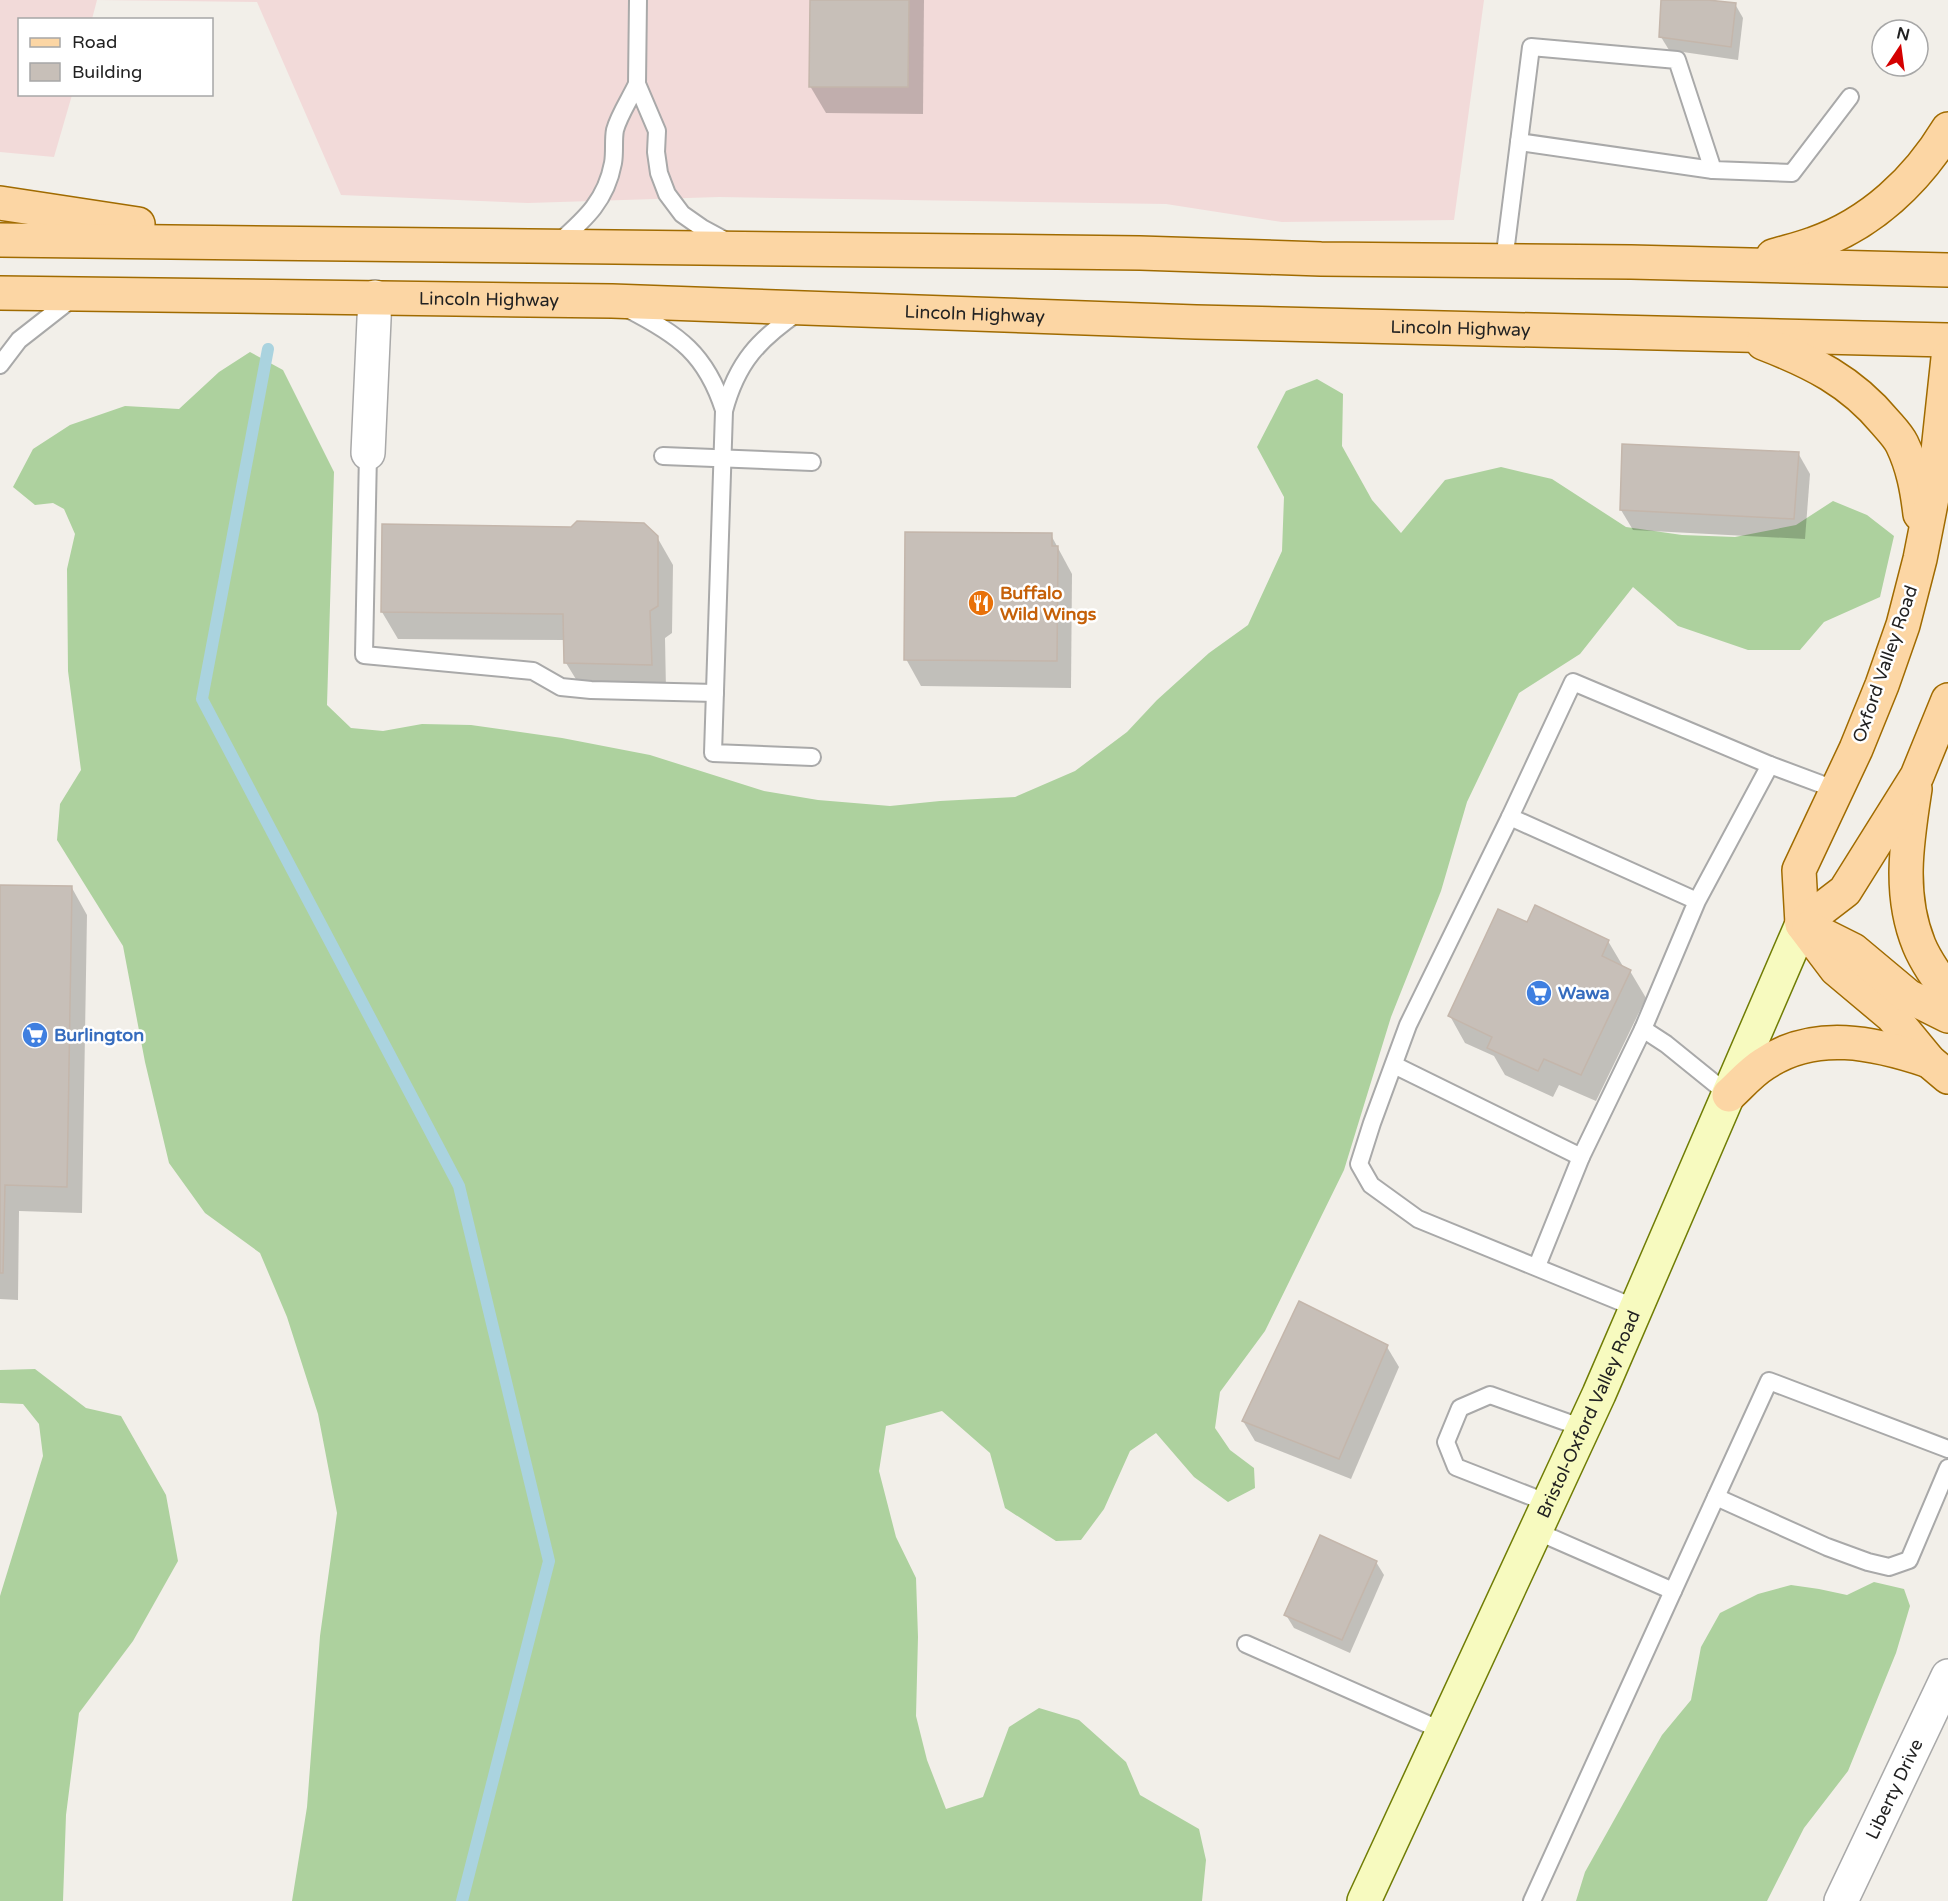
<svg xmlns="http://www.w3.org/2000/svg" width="1948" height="1901" font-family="'Varela Round',sans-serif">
  <rect width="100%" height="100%" fill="#f2efe9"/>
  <path fill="#f2dad9" d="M0,0h1484l-30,220 -172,2 -116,-18 -447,-7 -191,6 -187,-8 -84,-193 -160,-2 -5,19 -72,1v74l52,1 -18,62 -54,-5z"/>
  <g fill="#add19e">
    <path d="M250,352l33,18 51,102 -7,233 24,23 32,3 39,-7 49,1 91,13 88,17 114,36 54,9 72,6 50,-5 75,-4 60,-26 52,-39 30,-32 52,-47 39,-28 34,-74 2,-54 -27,-50 29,-56 31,-12 26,15 -1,52 30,54 29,33 44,-53 56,-13 51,12 74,48 56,8 53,2 61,-12 37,-24 34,14 27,21 -14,61 -56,25 -24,28h-52l-70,-24 -45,-39 -53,67 -61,39 -52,109 -26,89 -50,126 -47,153 -79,161 -45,61 -5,36 15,22 24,18 1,20 -27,14 -34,-25 -38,-44 -26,18 -26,58 -23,31 -25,1 -51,-33 -15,-55 -48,-42 -56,15 -7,45 17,66 20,41 2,59 -2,79 11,44 19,49 37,-12 26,-70 30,-19 40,12 47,42 14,33 59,34 7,31 -4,41h-910l15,-94 13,-171 17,-123 -19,-99 -31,-97 -27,-64 -55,-40 -36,-50 -24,-101 -22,-116 -66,-106 3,-36 21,-34 -13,-99 -1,-102 8,-35 -11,-25 -11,-6 -18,2 -22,-18 20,-38 37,-24 55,-19 54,3 40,-37z"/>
    <path d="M35,1369l51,39 35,8 45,79 12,66 -45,80 -54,72 -13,102 -3,86h-63v-305l43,-140 -4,-32 -16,-20 -23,-1v-33z"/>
    <path d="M1874,1582l30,7 6,17 -14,47 -48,118 -44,57 -37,73h-191l9,-29 57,-102 20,-35 29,-35 10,-53 19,-34 38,-19 33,-9 28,4 28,6z"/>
  </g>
  <g fill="#0003">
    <path d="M811,0h113l-1,114 -97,-1 -16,-27z"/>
    <path d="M1663,0h30l42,4 8,14 -5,42 -69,-10 -8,-13z"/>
    <path d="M1798,453l12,21 -5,65 -172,-9 -12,-20z"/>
    <path d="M1051,535l21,39 -1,114 -150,-2 -15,-27z"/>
    <path d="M657,537l16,28 -1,68 -7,5 1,53 -84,-2 -16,-26 -1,-23 -167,-1 -16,-27z"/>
    <path d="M0,886l72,2 15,27 -5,298 -63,-2 -1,89 -18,-1z"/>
    <path d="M1528,924l80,17 16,27 6,3 16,27 -50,103 -37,-16 -6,12 -48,-22 -11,-19 -29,-13 -15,-27z"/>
    <path d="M1387,1347l12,20 -48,112 -96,-38 -12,-20z"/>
    <path d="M1376,1562l8,13 -34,78 -56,-25 -8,-13z"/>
  </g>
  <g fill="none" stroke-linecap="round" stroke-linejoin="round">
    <path stroke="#aad3df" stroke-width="12" d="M268,349l-66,350 257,487 90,375 -87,340"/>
  </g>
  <g fill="#c7bfb8" stroke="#c4b6ab" stroke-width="1.5">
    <path d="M810,0h99l-1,87h-99z"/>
    <path d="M1661,0h47l28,3 -5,44 -72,-10z"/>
    <path d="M1622,444l177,8 -5,67 -174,-9z"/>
    <path d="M577,521l67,2 14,13v70l-8,5 2,54 -88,-2 -1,-49 -182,-2 1,-88 189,3z"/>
    <path d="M905,532l147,1v13h6l-1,115 -153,-1z"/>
    <path d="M0,885l72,1 -5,301 -62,-2 -2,88h-3z"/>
    <path d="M1535,905l74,35 -7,16 29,14 -50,105 -37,-16 -6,12 -51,-23 5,-11 -44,-21 50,-107 29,13z"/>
    <path d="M1299,1301l89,44 -49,114 -97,-38z"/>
    <path d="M1320,1535l57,26 -35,79 -58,-25z"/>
  </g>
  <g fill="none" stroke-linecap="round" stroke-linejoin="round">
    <g stroke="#a9a9a9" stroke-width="20">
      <g id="service">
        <path d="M638,0l-1,84 20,47 -1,21 3,21 8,21 15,20 20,14 26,14"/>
        <path d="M1519,142l194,28"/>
        <path d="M557,244c28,-25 49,-43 56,-81 2,-11 0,-23 2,-33 4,-15 15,-31 22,-46"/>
        <path d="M1504,261l27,-214 146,13 36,110 79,3 58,-76"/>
        <path d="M628,309c51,26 78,45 96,101"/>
        <path d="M800,311c-41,28 -63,51 -76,100l-11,342 99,4"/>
        <path d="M0,365l19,-25 55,-43"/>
        <path d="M368,453l-4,202 169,16 28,16 30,3 124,3"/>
        <path d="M663,456l149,6"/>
        <path d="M1770,765l67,25"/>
        <path d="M1510,817l-102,208 -36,98 -13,41 12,21 47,34 218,89"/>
        <path d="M1643,1029l23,15 63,51"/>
        <path d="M1394,1065l187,92"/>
        <path d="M1537,1266l44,-109 62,-128 54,-128 73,-136 -197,-83 -63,135 187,84"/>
        <path d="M1716,1497l111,50 41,15 21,5 20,-7 39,-92"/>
        <path d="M1548,1503l-92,-36 -10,-25 14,-34 30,-13 93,33"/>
        <path d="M1536,1531l137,60 96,-210 179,68"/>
        <path d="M1246,1644l197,87"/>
        <path d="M1532,1901l141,-310"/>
      </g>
    </g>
    <g stroke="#a9a9a9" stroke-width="36">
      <g id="minor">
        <path d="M368,453l7,-156"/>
        <path id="s1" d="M1841,1901l107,-225"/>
      </g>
    </g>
    <g stroke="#707d05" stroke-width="36">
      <g id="secondary">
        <path id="s2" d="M1364,1901l235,-507 203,-470"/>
      </g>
    </g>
    <g stroke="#a06b00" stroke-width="36">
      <g id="primary">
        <path d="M0,203l138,21"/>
        <path d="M0,240l1140,13 181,6 310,3 317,8"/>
        <path d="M1773,256c13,-4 27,-7 40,-12 58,-20 104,-64 135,-115"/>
        <path id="s3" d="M0,293l612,8 584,21 752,18"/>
        <path d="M1763,343c49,19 88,38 122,79 6,7 13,14 17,22 11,23 15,45 18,70"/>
        <path d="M1948,358l-14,130 -14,71 -17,66 -21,60 -26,64 -57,121 3,54 34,45 56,47 37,45 19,16"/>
        <path d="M1915,789c-8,52 -17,105 4,156 7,17 18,32 29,47"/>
        <path d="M1802,924l43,-33 72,-115 31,-76"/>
        <path d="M1809,928l44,22 55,46 40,20"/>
        <path d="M1729,1095c11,-10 22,-23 35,-31 51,-35 111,-21 165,-3"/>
      </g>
    </g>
    <use href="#service" stroke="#fff" stroke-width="16"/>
    <use href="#minor" stroke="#fff" stroke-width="33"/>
    <use href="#secondary" stroke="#f7fabf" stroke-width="33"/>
    <use href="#primary" stroke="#fcd6a4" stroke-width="33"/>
  </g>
  <defs>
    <g id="restaurant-disc" transform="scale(1.35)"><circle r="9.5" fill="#e8710a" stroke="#fff"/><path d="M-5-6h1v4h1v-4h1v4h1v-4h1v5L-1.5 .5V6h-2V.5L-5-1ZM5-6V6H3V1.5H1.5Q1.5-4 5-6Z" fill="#fff"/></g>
    <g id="supermarket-disc" transform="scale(1.35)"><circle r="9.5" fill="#3f7fe0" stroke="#fff"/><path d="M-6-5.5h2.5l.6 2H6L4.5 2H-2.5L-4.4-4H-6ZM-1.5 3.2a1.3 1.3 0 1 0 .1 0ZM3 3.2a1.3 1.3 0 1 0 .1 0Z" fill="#fff"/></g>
  </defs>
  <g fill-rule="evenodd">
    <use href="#restaurant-disc" x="981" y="603"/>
    <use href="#supermarket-disc" x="1539" y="993"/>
    <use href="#supermarket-disc" x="35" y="1035"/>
  </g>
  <g text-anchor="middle" stroke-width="5" stroke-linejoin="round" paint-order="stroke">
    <g font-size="18" fill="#222" stroke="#fff">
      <text dy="6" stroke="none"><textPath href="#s3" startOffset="489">Lincoln Highway</textPath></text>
      <text dy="6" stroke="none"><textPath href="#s3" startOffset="975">Lincoln Highway</textPath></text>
      <text dy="6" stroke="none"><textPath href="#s3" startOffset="1461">Lincoln Highway</textPath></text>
      <text transform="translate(1885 664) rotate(-71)" y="6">Oxford Valley Road</text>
      <text dy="6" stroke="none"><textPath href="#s2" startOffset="536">Bristol-Oxford Valley Road</textPath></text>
      <text dy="6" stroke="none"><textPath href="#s1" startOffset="124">Liberty Drive</textPath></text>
    </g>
    <g font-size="18" font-weight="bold" fill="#c56008" stroke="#fff" text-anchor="start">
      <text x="1000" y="599">Buffalo<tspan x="1000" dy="21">Wild Wings</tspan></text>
    </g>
    <g font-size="18" font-weight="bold" fill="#366cbe" stroke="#fff" text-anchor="start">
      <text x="1558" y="999">Wawa</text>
      <text x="54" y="1041">Burlington</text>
    </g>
  </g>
  <rect x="18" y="18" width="195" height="78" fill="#ffffff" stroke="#a7a7a7" stroke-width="1.5"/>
  <rect x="30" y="38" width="30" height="9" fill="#fcd6a4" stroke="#a7a7a7" stroke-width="1.5"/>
  <text x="72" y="48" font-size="18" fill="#222222">Road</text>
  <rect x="30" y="63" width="30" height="18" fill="#c7bfb8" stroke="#a7a7a7" stroke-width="1.5"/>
  <text x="72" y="78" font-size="18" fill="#222222">Building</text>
  <g transform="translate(1900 48) rotate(13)"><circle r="28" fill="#ffffff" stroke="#a7a7a7" stroke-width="1.5"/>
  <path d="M0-4.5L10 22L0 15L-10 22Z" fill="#d40000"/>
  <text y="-9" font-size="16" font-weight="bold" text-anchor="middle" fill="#222222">N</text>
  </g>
</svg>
